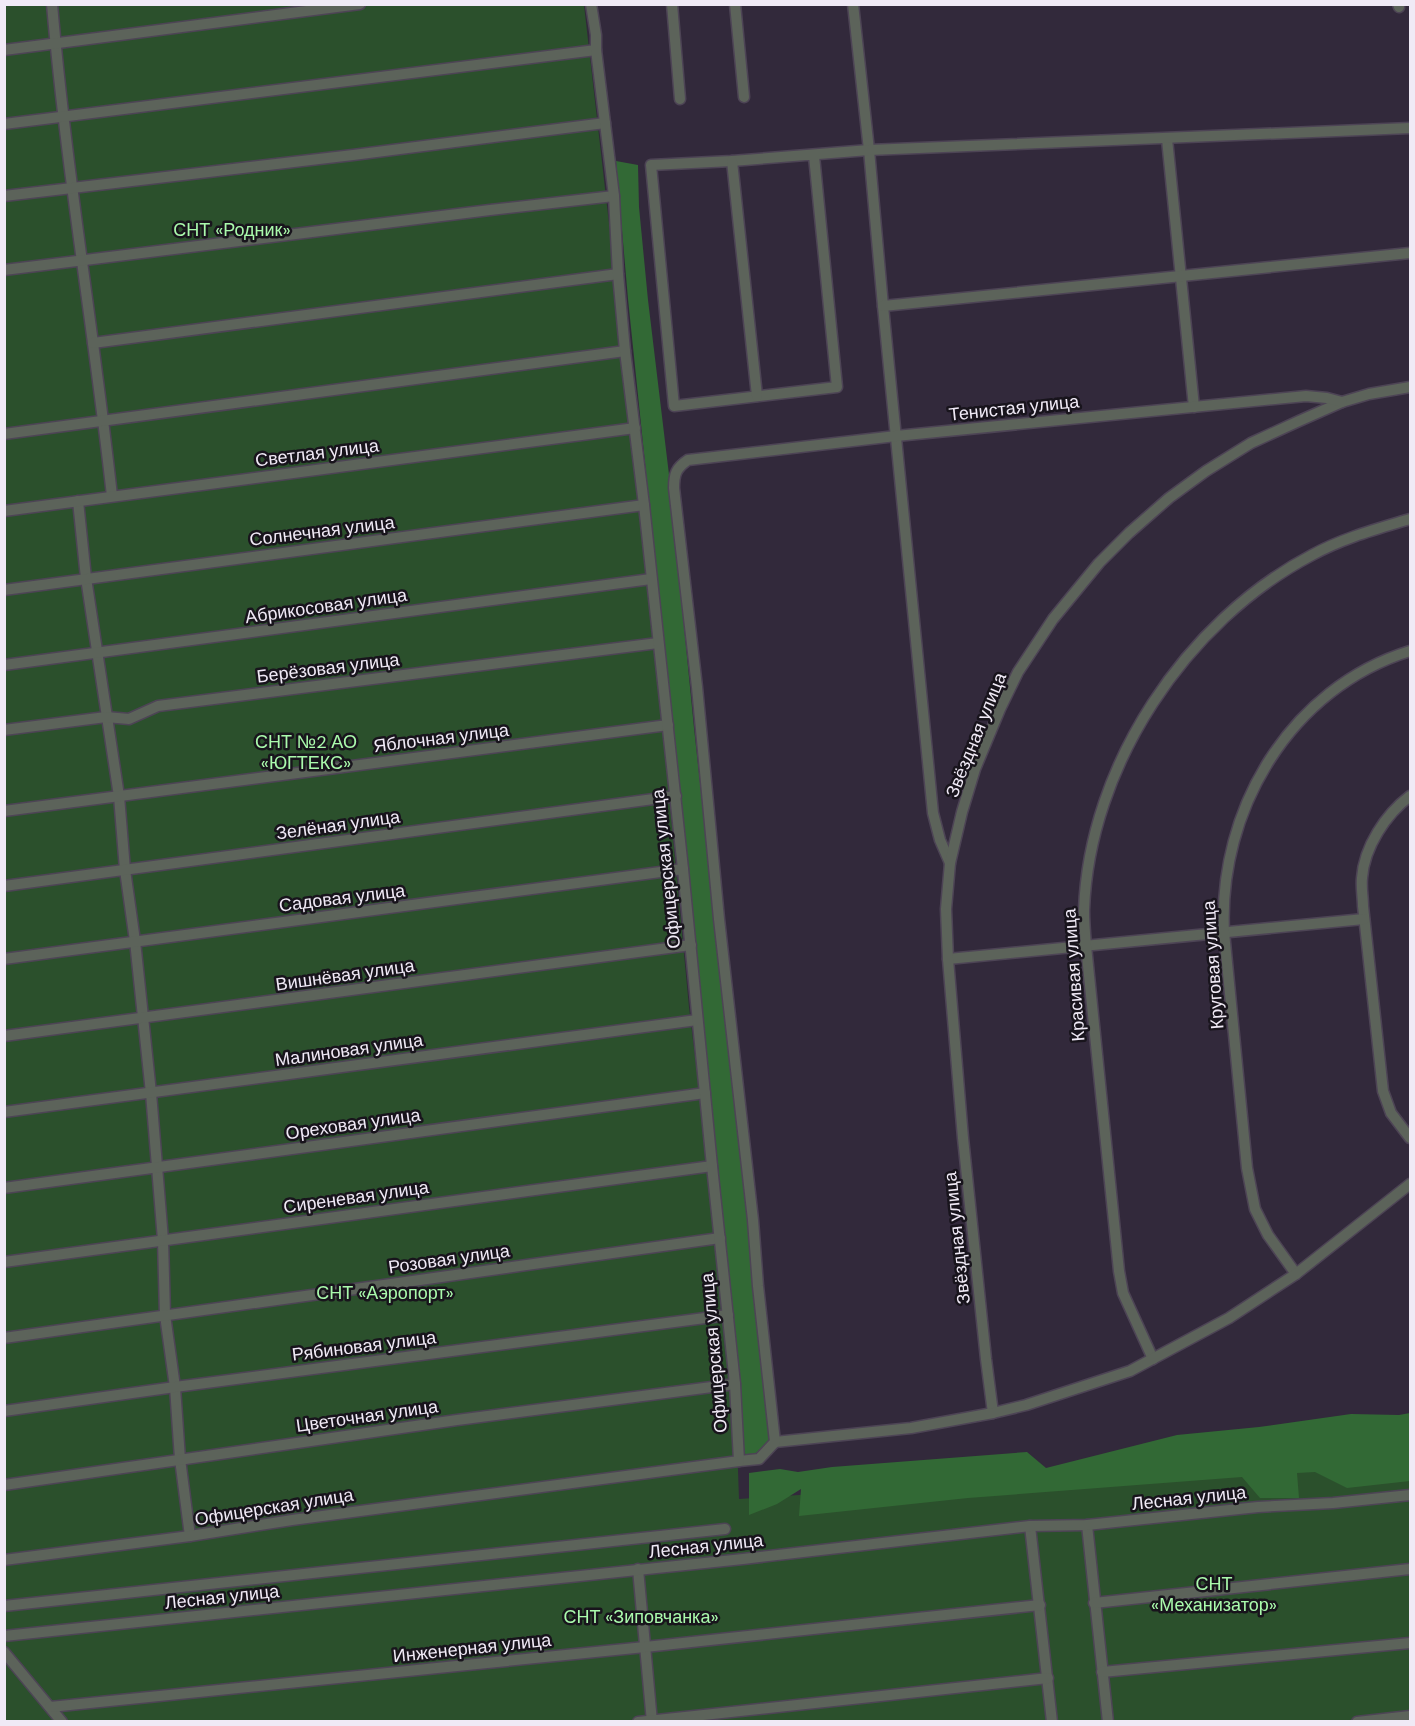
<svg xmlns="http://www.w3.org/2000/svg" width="1415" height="1726" font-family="'DM Sans',sans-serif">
  <rect width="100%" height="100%" fill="#32293b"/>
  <path fill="#2b502c" d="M5,5h579l44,384 7,44 54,574 46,377 4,115 671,-45v267l-1405,1z"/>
  <g fill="#326935">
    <path d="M616,161l22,4 1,42 9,93 22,183 24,245 79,721 -28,10 -18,-206 -99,-954z"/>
    <path d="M1410,1413v68l-63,7 -32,-16 -18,1 2,25h-39l-18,-21 -274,21 -169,18 2,-27 -24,15 -28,11v-42l31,-4 18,3 34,-5 195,-15 19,16 131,-33 82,-8 92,-13 48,1z"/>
  </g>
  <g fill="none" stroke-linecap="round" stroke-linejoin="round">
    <g stroke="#4d4455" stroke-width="13">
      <g id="minor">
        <path d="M52,4c14,165 42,328 60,492"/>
        <path d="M672,4l8,95"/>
        <path d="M735,4l9,93"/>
        <path d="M853,4l16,146 14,156 50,507 7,27 10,23"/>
        <path d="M1398,4l1,3"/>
        <path d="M4,50l356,-46"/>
        <path d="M4,124l592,-74"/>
        <path d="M1167,139l27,268"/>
        <path d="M814,156l23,231 -163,19 -23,-241 81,-4 137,-11 541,-22"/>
        <path d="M732,161l25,235"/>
        <path d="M4,196l349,-41 252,-32"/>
        <path d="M4,270l486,-60 124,-14"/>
        <path d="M883,306l527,-53"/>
        <path d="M93,343l525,-69"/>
        <path d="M4,434l621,-83"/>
        <path d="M78,501l8,77 33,218 6,74 10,71 16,152 12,147 2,75 10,72 5,72 10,77"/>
        <path d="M4,511l631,-83"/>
        <path d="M4,590l640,-85"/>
        <path d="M4,665l647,-86"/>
        <path d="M4,730l102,-13 23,2 29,-13 500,-63"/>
        <path d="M1410,796c-24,18 -46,51 -48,82 -1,10 1,19 1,28l20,185 8,22 19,25"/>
        <path d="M4,811l664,-86"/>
        <path d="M4,886l672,-90"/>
        <path d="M4,959l679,-90"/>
        <path d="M948,959l416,-40"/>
        <path d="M4,1036l687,-91"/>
        <path d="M4,1112l693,-92"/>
        <path d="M4,1188l701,-95"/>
        <path d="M4,1262l708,-96"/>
        <path d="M1296,1274l-28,-39 -13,-26 -8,-41 -23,-236c-6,-122 66,-244 186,-281"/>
        <path d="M4,1338l716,-100"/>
        <path d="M1153,1359l-30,-66 -4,-22 -33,-325c-1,-12 -2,-24 -2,-36 5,-144 102,-289 228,-355 31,-17 65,-26 98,-36"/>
        <path d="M4,1411l171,-24 553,-72"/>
        <path d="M993,1413l-7,-54 -23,-221 -15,-179 -2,-50 4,-46 12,-51 13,-43 25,-60 18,-37 35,-53 46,-56 30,-30 40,-35 37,-27 45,-28 48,-22 43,-19 27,-8 41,-7"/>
        <path d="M775,1442l136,-14 82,-15 33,-8 104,-34 99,-53 67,-44 114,-90"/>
        <path d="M739,1461l20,-2 16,-17 -17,-156 -5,-66 -34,-301 -22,-232 -23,-199c0,-14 2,-20 14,-28l208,-24 410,-40 21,2 15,4"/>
        <path d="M4,1485l453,-65 278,-36"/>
        <path d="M1087,1525l21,197"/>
        <path d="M1030,1526l22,196"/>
        <path d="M4,1560l186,-24 102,-16 447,-59 -4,-77 -23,-218 -29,-297 -39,-364 -19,-154 -7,-77 -4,-78 -18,-146v-15l-5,-31"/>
        <path d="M638,1569l14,153"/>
        <path d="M1094,1603l316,-34"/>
        <path d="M4,1606l721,-77"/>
        <path d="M4,1636l739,-77 287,-33 57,-1 171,-18 75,-4 77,-8"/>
        <path d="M4,1652l58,70"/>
        <path d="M1102,1672l308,-29"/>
        <path d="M50,1707l595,-60 395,-42"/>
        <path d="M638,1722l410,-44"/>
        <path d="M1357,1722l53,-6"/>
      </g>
    </g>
    <use href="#minor" stroke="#5c635a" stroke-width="10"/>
  </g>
  <g text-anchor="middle" stroke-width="5" stroke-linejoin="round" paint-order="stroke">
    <g font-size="18" fill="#aafaac" stroke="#18141c">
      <text x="232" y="236">СНТ «Родник»</text>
      <text x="306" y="748">СНТ №2 АО<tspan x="306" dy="21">«ЮГТЕКС»</tspan></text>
      <text x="385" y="1299">СНТ «Аэропорт»</text>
      <text x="1214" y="1590">СНТ<tspan x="1214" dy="21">«Механизатор»</tspan></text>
      <text x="641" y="1623">СНТ «Зиповчанка»</text>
    </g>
    <g font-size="18" fill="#f0eaf6" stroke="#18141c">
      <text transform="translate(1014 408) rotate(-6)" y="6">Тенистая улица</text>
      <text transform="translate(317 453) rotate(-7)" y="6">Светлая улица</text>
      <text transform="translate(322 531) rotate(-7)" y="6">Солнечная улица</text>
      <text transform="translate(326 606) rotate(-8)" y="6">Абрикосовая улица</text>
      <text transform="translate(328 668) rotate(-7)" y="6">Берёзовая улица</text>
      <text transform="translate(976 735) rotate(-68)" y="6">Звёздная улица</text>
      <text transform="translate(441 738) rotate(-7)" y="6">Яблочная улица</text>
      <text transform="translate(338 825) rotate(-8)" y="6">Зелёная улица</text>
      <text transform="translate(666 869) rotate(-96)" y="6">Офицерская улица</text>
      <text transform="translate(342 898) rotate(-7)" y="6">Садовая улица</text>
      <text transform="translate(1213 965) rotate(-94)" y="6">Круговая улица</text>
      <text transform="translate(345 975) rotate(-8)" y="6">Вишнёвая улица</text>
      <text transform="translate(1074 975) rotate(-94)" y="6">Красивая улица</text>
      <text transform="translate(349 1050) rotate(-8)" y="6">Малиновая улица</text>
      <text transform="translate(353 1124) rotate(-8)" y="6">Ореховая улица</text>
      <text transform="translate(356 1197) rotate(-8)" y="6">Сиреневая улица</text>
      <text transform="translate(957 1238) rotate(-96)" y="6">Звёздная улица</text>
      <text transform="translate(449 1259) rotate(-8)" y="6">Розовая улица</text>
      <text transform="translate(364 1346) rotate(-7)" y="6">Рябиновая улица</text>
      <text transform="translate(714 1353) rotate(-95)" y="6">Офицерская улица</text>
      <text transform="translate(367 1416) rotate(-8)" y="6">Цветочная улица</text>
      <text transform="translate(1189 1498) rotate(-6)" y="6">Лесная улица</text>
      <text transform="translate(274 1507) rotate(-9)" y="6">Офицерская улица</text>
      <text transform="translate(706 1546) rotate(-6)" y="6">Лесная улица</text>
      <text transform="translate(222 1597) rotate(-6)" y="6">Лесная улица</text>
      <text transform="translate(472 1648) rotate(-6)" y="6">Инженерная улица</text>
    </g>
  </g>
  <rect width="1415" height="1726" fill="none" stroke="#f0eaf6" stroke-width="12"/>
</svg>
